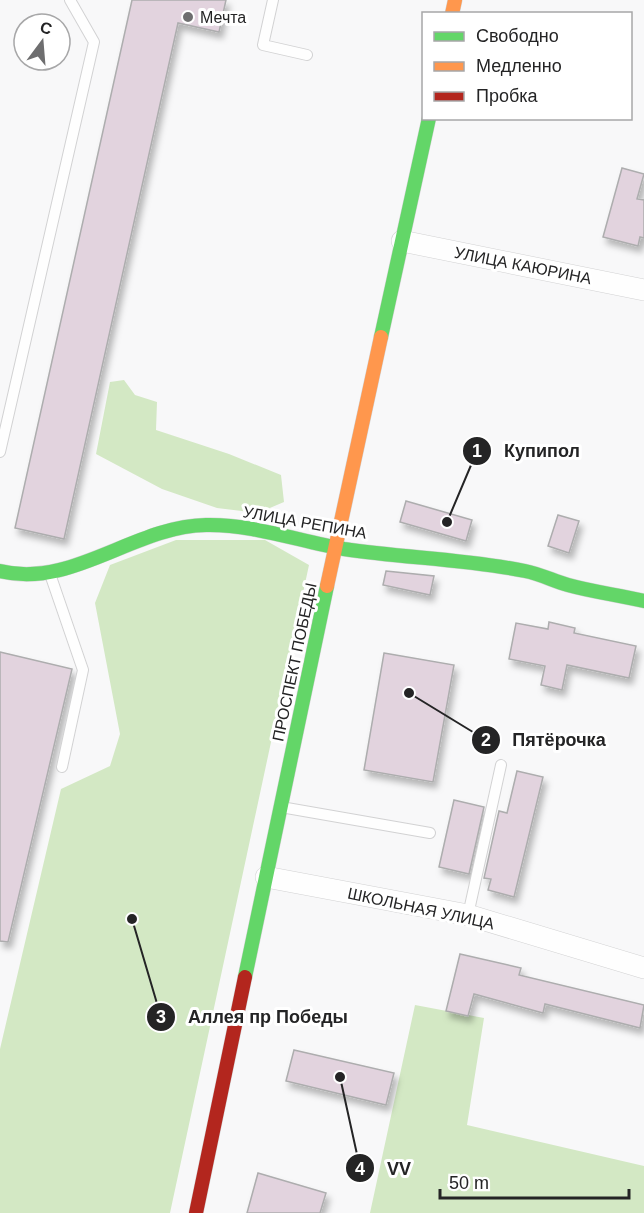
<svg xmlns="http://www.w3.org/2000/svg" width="644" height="1213" font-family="Arial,sans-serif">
  <defs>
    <filter id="shadow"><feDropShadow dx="3.5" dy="6" stdDeviation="3" flood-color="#0004"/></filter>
  </defs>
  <rect width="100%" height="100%" fill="#f8f8f9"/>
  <g fill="#d3e8c4">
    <path d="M124,380l11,15 22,7 -1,28 73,24 52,21 3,27 -26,11 -41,-5 -55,-19 -66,-35 14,-72z"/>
    <path d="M176,540h89l44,25 -139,648h-170v-164l61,-260 49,-23 10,-32 -25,-131 15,-38z"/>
    <path d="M415,1005l69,13 -17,107 177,41v47h-274z"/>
  </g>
  <g fill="#e2d3de" stroke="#adadae" stroke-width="1.5" filter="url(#shadow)">
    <path d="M132,0h94l-7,32 -41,-9 -114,516 -49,-11z"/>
    <path d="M622,168l22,6 -7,25 7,1v38l-4,-1 -2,9 -35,-9z"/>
    <path d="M406,501l66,19 -6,21 -66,-19z"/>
    <path d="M558,515l21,6 -10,32 -21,-7z"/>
    <path d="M386,571l48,5 -4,19 -47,-10z"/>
    <path d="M549,622l26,6 -1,5 62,13 -7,32 -62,-13 -5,25 -21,-5 4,-19 -36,-7 7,-36 32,6z"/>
    <path d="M0,652l72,17 -64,273 -8,-1z"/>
    <path d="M384,653l70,12 -21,117 -69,-12z"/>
    <path d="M517,771l26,6 -29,120 -26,-7 3,-11 -7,-1 15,-67 8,2z"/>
    <path d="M454,800l30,7 -15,67 -30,-7z"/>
    <path d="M460,954l61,14 -2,7 125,30 -4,23 -95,-24 -2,9 -69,-19 -6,22 -22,-5z"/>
    <path d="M294,1050l100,23 -8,32 -100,-24z"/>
    <path d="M258,1173l68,20 -6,20h-73z"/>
  </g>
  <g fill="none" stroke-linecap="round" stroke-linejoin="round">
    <g stroke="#d2d2d3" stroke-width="12">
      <g id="lane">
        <path d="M273,0l-10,45 44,10"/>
        <path d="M0,452l94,-410 -24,-42"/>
        <path d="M50,574l33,96 -21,97"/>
        <path d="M281,807l149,26"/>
        <path d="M468,915l33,-150"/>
      </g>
    </g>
    <g stroke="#d2d2d3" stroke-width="22">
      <g id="street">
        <path d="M402,241l242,49"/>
        <path d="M266,877l202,38 176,53"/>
      </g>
    </g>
    <g stroke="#d2d2d3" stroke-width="15">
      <g id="fast">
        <path d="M381,337l48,-219"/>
        <path d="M0,571c72,18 134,-45 206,-46 47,-1 92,16 138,24 60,9 122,10 181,22 15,3 29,10 43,14 25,7 51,10 76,16"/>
        <path d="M245,977l82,-391"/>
      </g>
    </g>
    <g stroke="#d2d2d3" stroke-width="15">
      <g id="slow">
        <path d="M452,14l3,-14"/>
        <path d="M327,586l54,-249"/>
      </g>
    </g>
    <g stroke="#d2d2d3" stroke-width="15">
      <path id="jam" d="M196,1213l49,-236"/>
    </g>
    <use href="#lane" stroke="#fefefe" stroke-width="10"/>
    <use href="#street" stroke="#fefefe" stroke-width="21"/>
    <use href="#fast" stroke="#63d668" stroke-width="14"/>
    <use href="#slow" stroke="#ff974d" stroke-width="14"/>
    <use href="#jam" stroke="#b3261e" stroke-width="14"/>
  </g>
  <circle fill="#6e6e6f" stroke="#fff" stroke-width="2" cx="188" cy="17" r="6"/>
  <g text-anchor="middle" stroke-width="6" stroke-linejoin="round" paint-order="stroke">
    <g font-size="16" fill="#242425" stroke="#fff" text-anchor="start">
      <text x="200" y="23">Мечта</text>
    </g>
    <g font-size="16" fill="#242425" stroke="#fff">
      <text transform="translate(523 265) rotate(11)" y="6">УЛИЦА КАЮРИНА</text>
      <text transform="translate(305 522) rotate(10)" y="6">УЛИЦА РЕПИНА</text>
      <text transform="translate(294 662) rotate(-78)" y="6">ПРОСПЕКТ ПОБЕДЫ</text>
      <text transform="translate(421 908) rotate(12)" y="6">ШКОЛЬНАЯ УЛИЦА</text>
    </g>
  </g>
  <path fill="none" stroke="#242425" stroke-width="2" d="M447 522L477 451M409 693L486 740M132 919L161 1017M340 1077L360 1168"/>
  <g fill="#242425" stroke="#fff" stroke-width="2">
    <circle cx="447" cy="522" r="6"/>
    <circle cx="409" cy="693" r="6"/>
    <circle cx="132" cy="919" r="6"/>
    <circle cx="340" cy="1077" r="6"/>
    <circle cx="477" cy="451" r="15"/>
    <circle cx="486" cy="740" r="15"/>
    <circle cx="161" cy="1017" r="15"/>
    <circle cx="360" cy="1168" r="15"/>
  </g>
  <g font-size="18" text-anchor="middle" font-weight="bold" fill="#fff">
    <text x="477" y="457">1</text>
    <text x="486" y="746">2</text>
    <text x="161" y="1023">3</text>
    <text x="360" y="1175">4</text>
  </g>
  <g font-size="18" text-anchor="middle" font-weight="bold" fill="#242425" stroke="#fff" stroke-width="6" stroke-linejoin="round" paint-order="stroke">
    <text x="542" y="457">Купипол</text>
    <text x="559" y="746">Пятёрочка</text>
    <text x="268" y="1023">Аллея пр Победы</text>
    <text x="399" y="1175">VV</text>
  </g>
  <rect x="422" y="12" width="210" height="108" fill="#ffffff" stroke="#a7a7a8" stroke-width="1.5"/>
  <rect x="434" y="32" width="30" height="9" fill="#63d668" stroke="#a7a7a8" stroke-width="1.5"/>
  <text x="476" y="42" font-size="18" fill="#242425">Свободно</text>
  <rect x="434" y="62" width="30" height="9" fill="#ff974d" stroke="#a7a7a8" stroke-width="1.5"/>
  <text x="476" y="72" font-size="18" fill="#242425">Медленно</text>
  <rect x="434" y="92" width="30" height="9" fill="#b3261e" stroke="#a7a7a8" stroke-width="1.5"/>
  <text x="476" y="102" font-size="18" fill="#242425">Пробка</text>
  <g transform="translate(42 42) rotate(16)"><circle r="28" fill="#ffffff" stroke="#a7a7a8" stroke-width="1.5"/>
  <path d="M0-4.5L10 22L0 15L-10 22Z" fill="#6e6e6f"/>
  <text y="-9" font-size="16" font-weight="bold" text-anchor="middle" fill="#242425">С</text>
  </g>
  <path d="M440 1189v9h189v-9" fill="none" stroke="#242425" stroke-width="3"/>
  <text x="449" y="1189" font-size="18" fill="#242425" stroke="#ffffff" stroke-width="4.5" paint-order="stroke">50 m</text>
</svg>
